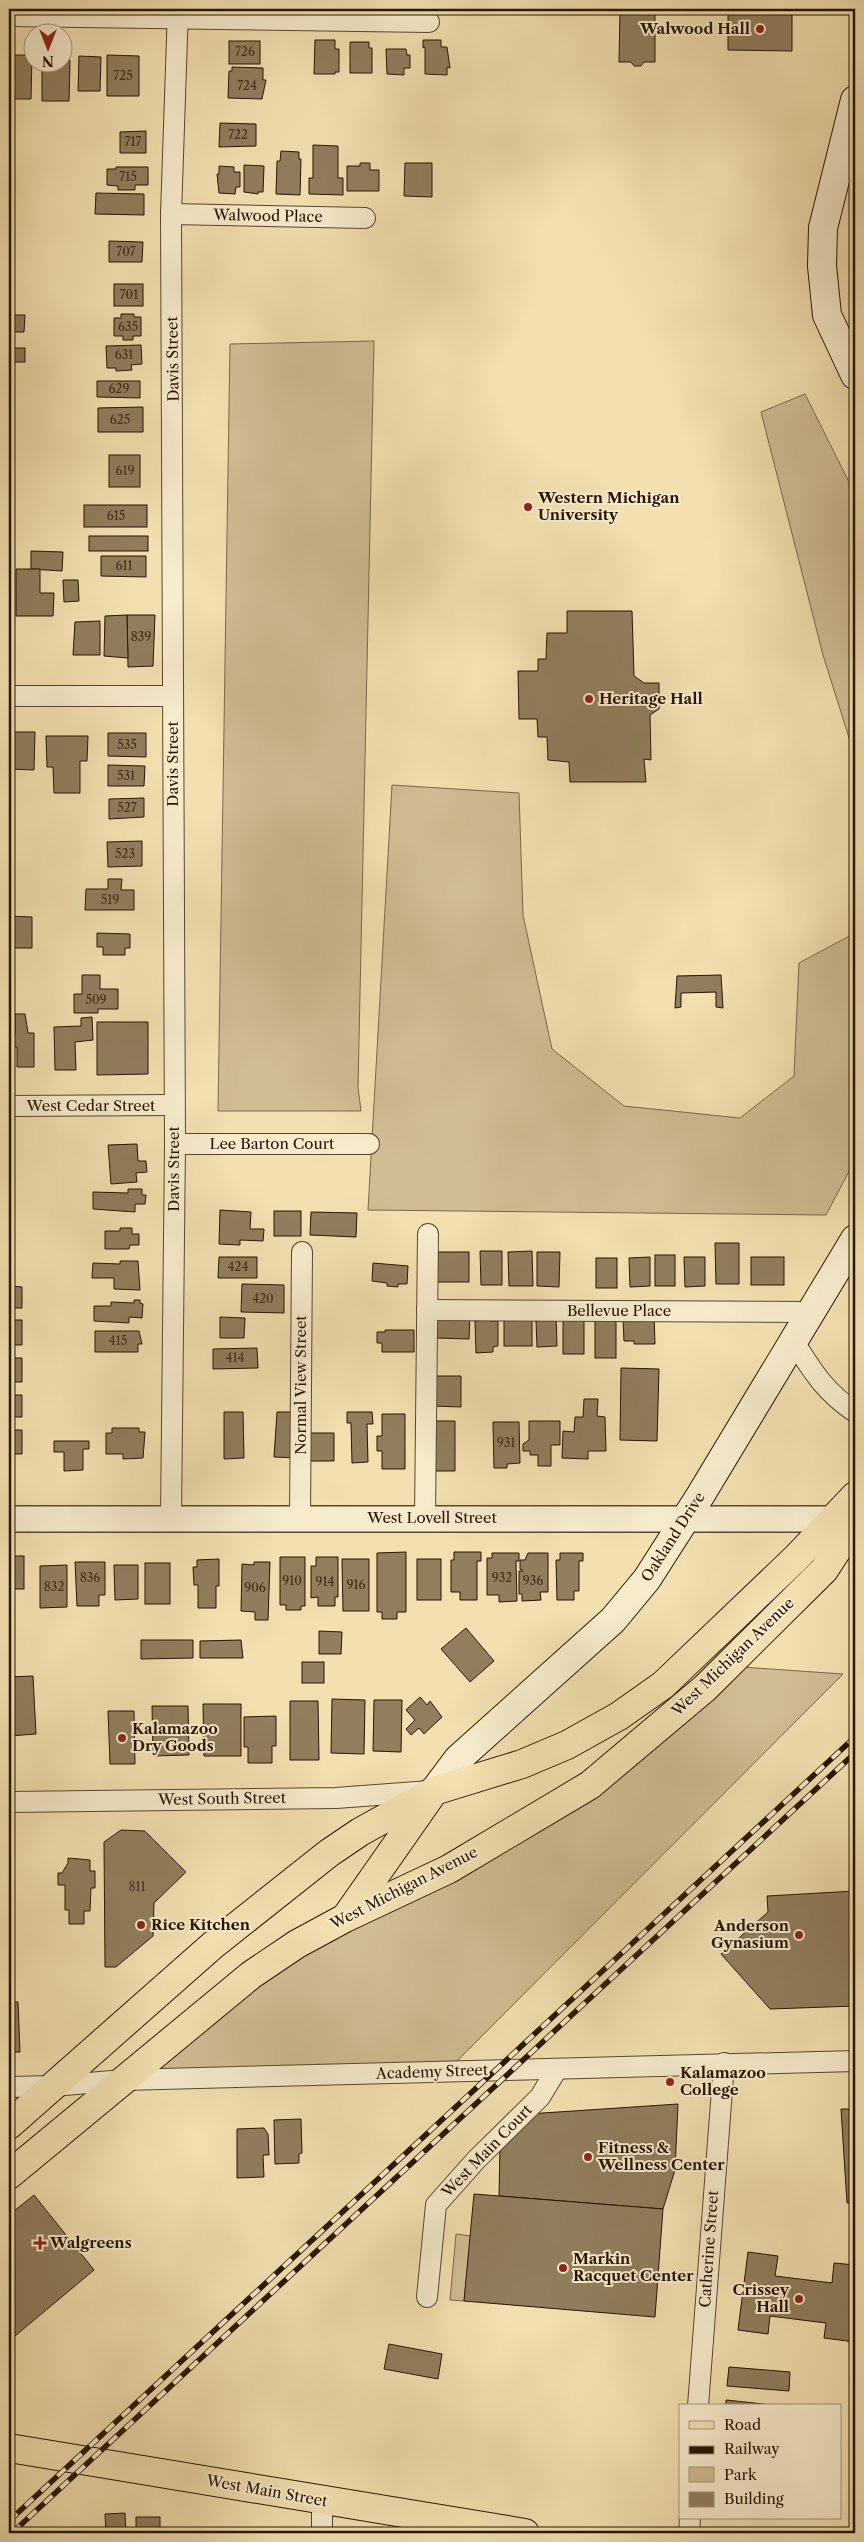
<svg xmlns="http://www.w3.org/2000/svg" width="864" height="2542" font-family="'Libre Caslon Text',serif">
  <rect width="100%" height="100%" fill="#f2e0b0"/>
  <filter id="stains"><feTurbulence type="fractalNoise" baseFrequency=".004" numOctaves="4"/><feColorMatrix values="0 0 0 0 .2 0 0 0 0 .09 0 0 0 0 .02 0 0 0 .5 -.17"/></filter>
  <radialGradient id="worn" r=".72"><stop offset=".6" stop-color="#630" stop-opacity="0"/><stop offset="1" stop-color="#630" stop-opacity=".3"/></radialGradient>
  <g fill="#cfbd93" stroke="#7a684b">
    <path d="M374,341l-16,746 3,24h-143l12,-767z"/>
    <path d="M805,394l50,100v357l-5,-110 -27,-86 -62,-243z"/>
    <path d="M392,785l127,8 4,122 29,134 72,57 116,12 54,-42 5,-113 56,-30v227l-29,55 -458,-5z"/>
    <path d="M727,1666l116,8 -396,397 -323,9 127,-105 339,-190z"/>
    <path d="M456,2234l15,2 -7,65 -14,-1z"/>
  </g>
  <g fill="#907e5d" stroke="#261403">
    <path d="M315,9h22h-6v8h-16z"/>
    <path d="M348,9h22v7l-23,-1z"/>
    <path d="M381,9h25v5l-25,-1z"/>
    <path d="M420,9h24v1l-10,-1v6l-14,-1z"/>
    <path d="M620,9h35v53h-11l-3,4h-7l-3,-4h-12z"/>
    <path d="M728,9h64v42l-64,-1z"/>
    <path d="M315,40h20v9h4v23h-4v2h-21z"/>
    <path d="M423,40h18v7h6l3,21 -3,-1v8l-22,-1v-27l-2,1z"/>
    <rect x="229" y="41" width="31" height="23"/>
    <path d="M350,42h19v6h3v25h-22z"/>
    <path d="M386,49h20l1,6h3v13h-6v7l-17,-1z"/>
    <path d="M11,55h21l-1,44h-20z"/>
    <path d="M107,55l32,1v40h-32z"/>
    <path d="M79,56l22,1 -1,34h-22z"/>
    <path d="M62,60h8l-1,41h-27v-39h20z"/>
    <path d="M232,67l31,1v12h3l-4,19 -34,-1 1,-27h3z"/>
    <path d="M9,116h4l-1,34 -3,-1z"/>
    <path d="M220,123l36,1v22l-37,1z"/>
    <path d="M146,131v22h-26v-21z"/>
    <path d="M313,145l25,1v32h5v17l-34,-1v-16h4z"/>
    <path d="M281,151l18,1v7h2l-1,36 -24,-1 1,-33h3z"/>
    <path d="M360,163h10v7h9v21h-32v-25h13z"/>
    <path d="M405,163h27v34l-28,-1z"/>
    <path d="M244,165l20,1 -1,26h-5v2l-14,-2z"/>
    <path d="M219,166l15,1v5h6v15h-4l-1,7 -16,-1 -2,-19h2z"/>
    <path d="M116,167h32v18h-13v5h-17v-4l-11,-1v-16h9z"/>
    <path d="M96,193l48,1v21l-49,-1z"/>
    <path d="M109,241l34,1 -1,20h-33z"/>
    <rect x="114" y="284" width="29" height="22"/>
    <path d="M121,314h13v3h7v19h-8v4h-10v-4h-9v-18h7z"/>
    <path d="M9,315h16l-1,17h-15z"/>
    <path d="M141,345l1,19 -11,1 1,5 -16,1v-3h-9l-1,-22z"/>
    <rect x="9" y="348" width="16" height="14"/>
    <path d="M97,381h43v17l-43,-1z"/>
    <path d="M143,407v25h-45v-24z"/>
    <rect x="109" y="455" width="31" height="32"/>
    <rect x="84" y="505" width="63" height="22"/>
    <rect x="89" y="536" width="59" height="15"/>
    <path d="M31,551l32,1 -1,19 -31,-2z"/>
    <path d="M101,556h45v21l-45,-1z"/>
    <path d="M16,569h24v24h14l-1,23h-37z"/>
    <path d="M63,580h15l1,21 -15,1z"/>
    <path d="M567,611h65l2,65 10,7h15v26l-9,6 1,45 -7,-1 2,23h-76l-1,-20 -21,-2 -1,-23h-9l-1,-18h-18l-1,-48h20v-12h8l1,-26h20z"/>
    <path d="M127,615h28l-2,51 -25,1z"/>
    <path d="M127,615l1,43 -24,-2 1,-40z"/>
    <path d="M100,621v34h-27l2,-33z"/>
    <path d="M12,732h23l-1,38 -23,-1z"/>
    <path d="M108,733h38v24l-38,-1z"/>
    <path d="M46,736h42l-1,25h-7v32h-26l-1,-26h-6z"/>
    <path d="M108,765l37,1 -1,20h-36z"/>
    <path d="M144,798v19l-35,2v-20z"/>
    <path d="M142,841v25l-34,1 -1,-25z"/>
    <path d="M108,879h14l-1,11h13v20h-49l1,-21h22z"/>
    <path d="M9,916l23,1v31h-23z"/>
    <path d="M97,933l33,1v14h-5v7h-22v-8h-6z"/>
    <path d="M82,975h18v14h18v20h-20v4h-24v-19h8z"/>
    <path d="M721,975l2,33 -7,-1v-15l-35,1v14l-6,1 2,-32z"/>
    <path d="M15,1014h10l3,19h6v34h-17v-20h-7v-13h5z"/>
    <path d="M92,1017l1,23 -18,2 1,28h-21l-1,-43 27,-1v-8z"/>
    <path d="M97,1022h51v52l-51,1z"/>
    <path d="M137,1144l1,17h8l1,11 -11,1 1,9 -26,2 -3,-39z"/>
    <path d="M128,1189h14v6h4l-1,9h-10v8l-42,-3v-17l35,1z"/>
    <path d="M220,1210l31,2 -1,17h14l-1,12 -23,-1v5l-21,-1z"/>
    <rect x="274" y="1211" width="27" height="25"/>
    <path d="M311,1212l46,1 -1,24 -46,-2z"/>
    <path d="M120,1228h12v6h7v11h-9l-1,4h-24v-18h15z"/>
    <path d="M715,1243h24v41h-23z"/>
    <path d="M480,1251h22v34h-21z"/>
    <path d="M532,1251l1,35h-24l-1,-34z"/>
    <rect x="435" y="1252" width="34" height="30"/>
    <path d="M537,1252h23l-1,35 -22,-1z"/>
    <rect x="655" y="1255" width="20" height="31"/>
    <path d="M219,1257h38v21h-39z"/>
    <path d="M650,1257v29l-20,1 -1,-29z"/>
    <path d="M684,1257h21v29l-20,1z"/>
    <rect x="751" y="1257" width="33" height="28"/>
    <rect x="596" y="1258" width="21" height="30"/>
    <path d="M120,1261h18l2,29 -26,-1v-11h-22l1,-15 27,1z"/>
    <path d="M373,1263l35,3 -1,18h-9v3l-11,-1v-3l-15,-2z"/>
    <path d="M9,1273h3v13l10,1v21h-12v12h12v25h-9l-1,13h10v24h-10v13h10v22h-10v13h10v24h-11v4h-2z"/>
    <path d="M242,1284l42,1v28l-43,-1z"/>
    <path d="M134,1300h6v3l3,1 -1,14 -13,-1v6l-35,-2v-15h17v-4l23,1z"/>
    <path d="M436,1314l34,1 -1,24 -33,-1z"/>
    <path d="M556,1314l1,32 -20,1 -1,-26h4v-6z"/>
    <rect x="563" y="1314" width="21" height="40"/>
    <path d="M479,1315h11v6h8v25l-5,1v5l-17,1 -1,-32h4z"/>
    <rect x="595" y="1315" width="21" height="43"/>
    <path d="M654,1315l1,29h-21v-3h-10l-1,-23z"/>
    <rect x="504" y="1316" width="28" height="30"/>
    <path d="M220,1317l25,1 -1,20h-24z"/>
    <path d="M385,1330h29v22h-32v-9h-5v-11h8z"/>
    <path d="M95,1331h44l3,13h-4v8h-43z"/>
    <path d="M257,1348l1,20 -45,1v-20z"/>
    <path d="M621,1368l38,1 -2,72 -37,-1z"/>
    <path d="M431,1376h30v31l-31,-1z"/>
    <path d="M584,1399h14l-1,17 8,1 1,34h-18v8l-26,-1 1,-27 11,1 1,-15h8z"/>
    <path d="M224,1412h19l1,46 -20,1z"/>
    <path d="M277,1412h17l3,46 -23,-1z"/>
    <path d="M347,1412h25l1,12h-6l1,38 -16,1 -1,-40h-4z"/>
    <path d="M382,1414h23v55h-23v-18h-5v-15h5z"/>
    <path d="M435,1421h20v50h-21z"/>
    <path d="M529,1421h31v24h-9v21h-13v-11h-8v-4h-7v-7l6,-4z"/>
    <path d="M493,1422h26l1,41 -13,1v4h-13z"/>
    <path d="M112,1428h27v4h6l-2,26 -20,1v-5h-17v-21h6z"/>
    <path d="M308,1433h26v28h-27z"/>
    <path d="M54,1441h35v8h-6v21l-19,1v-19h-10z"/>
    <path d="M406,1552v60h-9v7h-15v-7h-5v-59z"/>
    <path d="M454,1552h27v9h-4v39h-17v-8h-9v-32h3z"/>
    <path d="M492,1553h27v8h-3l1,40 -18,1v-7h-12v-37h5z"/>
    <path d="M528,1553h20v39h-8l1,8 -19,1v-7h-3v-23h4l-3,-2v-9h5z"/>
    <path d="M560,1553h23v8h-4v30h-5v9h-17l-1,-40h4z"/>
    <rect x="9" y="1556" width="15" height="33"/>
    <path d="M280,1557h25v49h-4v4h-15v-5h-6z"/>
    <path d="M316,1557h22v40h-3v9h-17v-9l-7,1v-32h5z"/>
    <path d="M219,1559v27h-3v22h-18v-23h-4l-1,-18h4v-7z"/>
    <path d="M342,1559h27v52h-26z"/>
    <rect x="417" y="1559" width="24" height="41"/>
    <path d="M75,1562h30v33h-6v11h-22z"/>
    <path d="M254,1562h16l-2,58h-13v-8l-14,-1 1,-47 12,1z"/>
    <rect x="145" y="1563" width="25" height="41"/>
    <path d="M67,1565v42l-27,1v-42z"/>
    <path d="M114,1565h24v34l-23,1z"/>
    <path d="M855,1605v10l-5,-6z"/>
    <path d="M466,1628l28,33 -24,21 -29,-33z"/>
    <path d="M319,1631l23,1 -1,22h-22z"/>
    <path d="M141,1640h52v18l-52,1z"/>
    <path d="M241,1640l2,18h-43v-17z"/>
    <rect x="302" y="1662" width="22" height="21"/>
    <path d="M33,1676l3,58 -27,2v-59z"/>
    <path d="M420,1697l7,8 3,-4 12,16 -18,17 -5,-6 -8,7 -5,-6 9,-9 -9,-10z"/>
    <path d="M332,1699l33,1 -1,54 -33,-1z"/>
    <path d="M374,1700h28l-1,52 -28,-1z"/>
    <path d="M290,1701h28l1,59h-29z"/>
    <path d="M203,1704h38v52h-37z"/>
    <path d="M152,1706h36l1,49 -36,1z"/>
    <path d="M108,1711h26l1,53h-25z"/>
    <path d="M276,1716v30h-4v17h-24v-16h-4v-30z"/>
    <path d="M121,1830l24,1 41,41 -32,31 -1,33 -37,31h-11l-1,-125z"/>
    <path d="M68,1858l22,2v11h5v17h-4l-1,23h-6v13h-15v-14h-4v-25h-7v-12h4l6,-10z"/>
    <path d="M855,1891v115l-85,3 -49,-55 47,-42 -1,-16z"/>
    <path d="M9,2002h9l2,50h-11z"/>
    <path d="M678,2104l-3,66 -12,39 -164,-13 1,-52 28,-30z"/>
    <path d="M841,2109h14v94h-8z"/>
    <path d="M301,2119l1,34 -3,1v9l-24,1 -1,-44z"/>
    <path d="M264,2128l4,6 1,21h-6l1,22 -27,1v-49z"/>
    <path d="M474,2194l189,15 -8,108 -191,-16z"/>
    <path d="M34,2195l60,75 -85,71v-126z"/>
    <path d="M748,2252l30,4 -3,20 57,7 2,-20 21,2v77l-31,-4 2,-15 -56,-7 -2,18 -30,-4z"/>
    <path d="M389,2344l53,10 -4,25 -54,-10z"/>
    <path d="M729,2367l61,5 -1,19 -62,-5z"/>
    <path d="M726,2400l56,6h-56z"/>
    <path d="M125,2513l1,20h-20l-1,-19z"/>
    <rect x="136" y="2517" width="24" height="16"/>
    <path d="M194,2530l18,3h-18z"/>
  </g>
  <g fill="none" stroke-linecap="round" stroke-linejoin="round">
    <g stroke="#59472e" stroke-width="22">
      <g id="minor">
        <path d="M9,16l420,6"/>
        <path d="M171,214l194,4"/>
        <path d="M9,696h164"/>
        <path d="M9,1106l165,-1"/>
        <path d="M175,1144h194"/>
        <path d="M427,1310l384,2"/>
        <path d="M794,1342c19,30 31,50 61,70"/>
        <path d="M300,1518l2,-266"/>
        <path d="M425,1518l3,-284"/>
        <path d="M171,1519l4,-375 -4,-930 7,-205"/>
        <path d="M9,1802l327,-4 94,-7"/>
        <path d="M9,2087l44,-1 71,-6 731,-19"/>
        <path d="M427,2297l9,-92 40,-45 64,-63 17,-28"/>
        <path d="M698,2406l26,-343"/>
        <path d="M322,2500v33"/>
        <path d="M689,2533l1,-15"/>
      </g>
    </g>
    <g stroke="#59472e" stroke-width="28">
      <path id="tertiary" d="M9,1519h840"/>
    </g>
    <g stroke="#261403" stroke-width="30">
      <g id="secondary">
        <path d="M855,100l-32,128 -1,38 5,49 28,60"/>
        <path d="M434,1791l24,-32 155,-139 34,-41 53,-83 155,-257"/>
      </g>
    </g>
    <g stroke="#261403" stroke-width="30">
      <g id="primary">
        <path d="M346,1917l84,-120"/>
        <path d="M9,2125l204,-180 116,-92 31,-21 74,-41 88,-27 45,-19 52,-29 44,-31 133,-127 59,-62"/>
        <path d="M9,2175l242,-200 46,-31 48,-26 104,-49 141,-84 115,-97 119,-118 17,-26 14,-13"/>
        <path d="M9,2448l516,85"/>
      </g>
    </g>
    <use href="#minor" stroke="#f7ebcc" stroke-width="20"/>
    <use href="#tertiary" stroke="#f7ebcc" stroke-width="25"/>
    <use href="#secondary" stroke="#f7ebcc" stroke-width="28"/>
    <use href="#primary" stroke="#f2e0b0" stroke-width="28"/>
    <g stroke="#261403" stroke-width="5.5">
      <g id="rail">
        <path d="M9,2521l846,-784"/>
        <path d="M12,2533l843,-780"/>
      </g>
    </g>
    <use href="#rail" stroke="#f7ebcc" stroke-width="4" stroke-dasharray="11" stroke-linecap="butt"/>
  </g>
  <g fill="#8f2418" stroke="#f7ebcc" stroke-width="2">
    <circle cx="760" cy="29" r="5"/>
    <circle cx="528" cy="507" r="5"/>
    <circle cx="589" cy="699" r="5"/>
    <circle cx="122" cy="1738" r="5"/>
    <circle cx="141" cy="1925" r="5"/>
    <circle cx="799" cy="1935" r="5"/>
    <circle cx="670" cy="2082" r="5"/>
    <circle cx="588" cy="2157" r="5"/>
    <path d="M37.5 2235.5h5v5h5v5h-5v5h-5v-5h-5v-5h5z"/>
    <circle cx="563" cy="2268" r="5"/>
    <circle cx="799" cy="2299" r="5"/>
  </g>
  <g text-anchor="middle" stroke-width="4" stroke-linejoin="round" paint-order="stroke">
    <g font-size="12" fill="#402e1a">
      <text x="245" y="56">726</text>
      <text x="123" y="80">725</text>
      <text x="247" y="90">724</text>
      <text x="238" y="139">722</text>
      <text x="133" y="146">717</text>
      <text x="128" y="181">715</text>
      <text x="126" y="256">707</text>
      <text x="129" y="299">701</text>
      <text x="128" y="331">635</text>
      <text x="124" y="359">631</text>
      <text x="119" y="393">629</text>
      <text x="120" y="424">625</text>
      <text x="125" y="475">619</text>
      <text x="116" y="520">615</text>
      <text x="124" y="570">611</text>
      <text x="141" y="641">839</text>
      <text x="127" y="749">535</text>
      <text x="126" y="780">531</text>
      <text x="127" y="812">527</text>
      <text x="125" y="858">523</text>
      <text x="110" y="904">519</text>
      <text x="96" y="1004">509</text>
      <text x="238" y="1271">424</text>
      <text x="263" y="1303">420</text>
      <text x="118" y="1345">415</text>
      <text x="235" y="1362">414</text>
      <text x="506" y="1447">931</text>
      <text x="90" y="1582">836</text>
      <text x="502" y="1582">932</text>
      <text x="292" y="1585">910</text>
      <text x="533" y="1585">936</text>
      <text x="325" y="1586">914</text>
      <text x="356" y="1589">916</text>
      <text x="54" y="1591">832</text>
      <text x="255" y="1592">906</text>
      <text x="137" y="1891">811</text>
    </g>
    <g font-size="15" font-weight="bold" fill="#261403" stroke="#f7ebcc" text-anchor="start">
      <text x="750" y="34" text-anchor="end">Walwood Hall</text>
      <text x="538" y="503">Western Michigan<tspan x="538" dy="17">University</tspan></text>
      <text x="599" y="704">Heritage Hall</text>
      <text x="132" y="1734">Kalamazoo<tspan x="132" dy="17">Dry Goods</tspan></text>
      <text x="151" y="1930">Rice Kitchen</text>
      <text x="789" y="1931" text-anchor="end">Anderson<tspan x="789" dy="17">Gynasium</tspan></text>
      <text x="680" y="2078">Kalamazoo<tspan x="680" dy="17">College</tspan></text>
      <text x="598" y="2153">Fitness &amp;<tspan x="598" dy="17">Wellness Center</tspan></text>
      <text x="50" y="2248">Walgreens</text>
      <text x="573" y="2264">Markin<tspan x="573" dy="17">Racquet Center</tspan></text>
      <text x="789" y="2295" text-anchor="end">Crissey<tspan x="789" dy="17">Hall</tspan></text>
    </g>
    <g font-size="15" fill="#261403" stroke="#f7ebcc">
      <text transform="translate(268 216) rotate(1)" y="5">Walwood Place</text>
      <text transform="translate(173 359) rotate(-91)" y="5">Davis Street</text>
      <text transform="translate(173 764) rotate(-90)" y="5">Davis Street</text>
      <text x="91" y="1111">West Cedar Street</text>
      <text x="272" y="1149">Lee Barton Court</text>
      <text transform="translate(174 1169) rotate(-90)" y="5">Davis Street</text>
      <text x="619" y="1316">Bellevue Place</text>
      <text transform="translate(301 1385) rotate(-90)" y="5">Normal View Street</text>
      <text x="432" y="1523">West Lovell Street</text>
      <text transform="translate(673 1537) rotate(-57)" y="5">Oakland Drive</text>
      <text transform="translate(733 1657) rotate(-44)" y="5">West Michigan Avenue</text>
      <text transform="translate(222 1799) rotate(-1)" y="5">West South Street</text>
      <text transform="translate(404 1888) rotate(-27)" y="5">West Michigan Avenue</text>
      <text transform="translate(432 2072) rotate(-2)" y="5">Academy Street</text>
      <text transform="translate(487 2151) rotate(-46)" y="5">West Main Court</text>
      <text transform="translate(709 2249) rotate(-86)" y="5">Catherine Street</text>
      <text transform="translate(267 2491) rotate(10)" y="5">West Main Street</text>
    </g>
  </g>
  <rect width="864" height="2542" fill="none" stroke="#f2e0b0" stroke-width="30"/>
  <rect x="10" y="10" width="844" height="2522" fill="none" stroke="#261403" stroke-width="2.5"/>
  <rect x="15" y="15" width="834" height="2512" fill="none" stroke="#261403"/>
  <rect x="679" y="2404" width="162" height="115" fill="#f7ebcc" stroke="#a3957c"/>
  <rect x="689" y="2421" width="25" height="8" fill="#f2e0b0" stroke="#a3957c"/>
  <text x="724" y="2430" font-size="15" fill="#261403">Road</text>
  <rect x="689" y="2446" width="25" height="8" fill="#261403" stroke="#a3957c"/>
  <text x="724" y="2454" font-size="15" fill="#261403">Railway</text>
  <rect x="689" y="2467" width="25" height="15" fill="#cfbd93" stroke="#a3957c"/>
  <text x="724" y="2480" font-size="15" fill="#261403">Park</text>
  <rect x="689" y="2492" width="25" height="15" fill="#907e5d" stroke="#a3957c"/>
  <text x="724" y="2504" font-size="15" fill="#261403">Building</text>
  <g transform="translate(48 48) rotate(180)"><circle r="24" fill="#f7ebcc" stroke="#a3957c"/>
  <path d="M0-4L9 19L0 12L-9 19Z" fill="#8f2418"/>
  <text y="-8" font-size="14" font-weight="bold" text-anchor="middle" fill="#261403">N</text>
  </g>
  <rect width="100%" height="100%" filter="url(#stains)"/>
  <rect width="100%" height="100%" fill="url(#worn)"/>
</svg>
